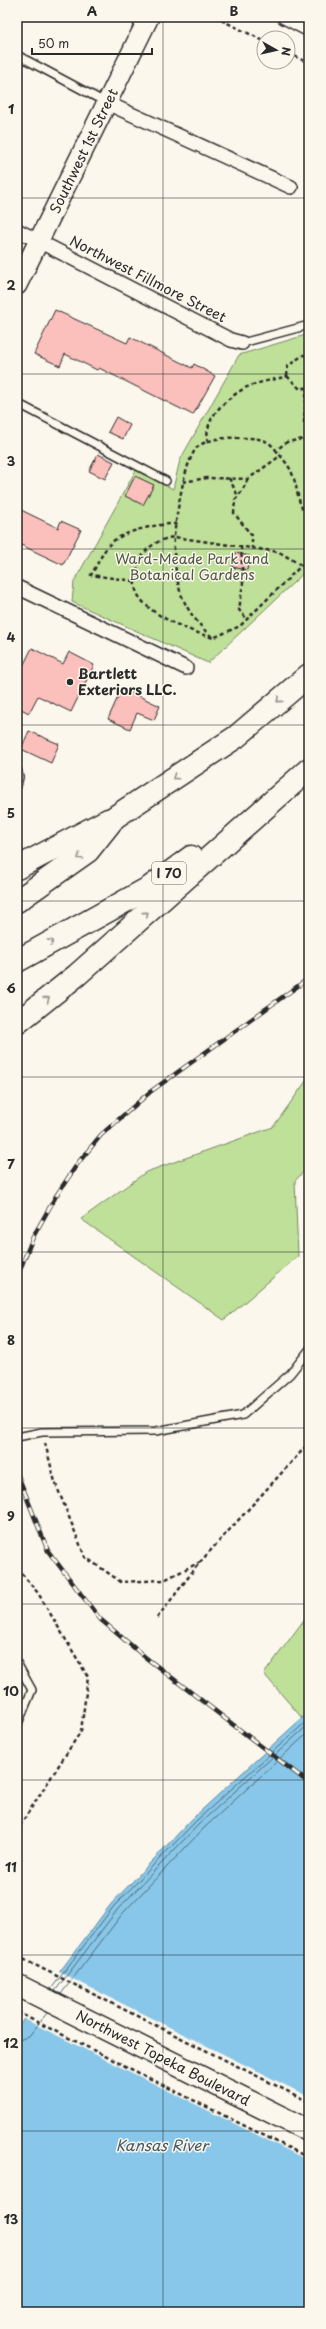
<svg xmlns="http://www.w3.org/2000/svg" width="326" height="2329" font-family="'Playpen Sans',sans-serif">
  <rect width="100%" height="100%" fill="#fbf7ec"/>
  <filter id="ink" filterUnits="userSpaceOnUse"><feTurbulence type="fractalNoise" baseFrequency=".025" numOctaves="2"/><feDisplacementMap in="SourceGraphic" scale="8" xChannelSelector="R" yChannelSelector="G"/><feConvolveMatrix kernelMatrix="1 2 1 2 8 2 1 2 1" color-interpolation-filters="sRGB"/></filter>
  <g filter="url(#ink)">
    <g fill="#bfe099" stroke="#758662">
      <path d="M309,334v234l-101,95 -136,-61 2,-20 62,-112 37,19 7,-29 59,-105z"/>
      <path d="M309,1077v88l-14,16 3,75 -74,64 -143,-101 65,-47 127,-45z"/>
      <path d="M309,1613v101l-7,4 -38,-44z"/>
    </g>
    <path fill="#88c7e9" stroke="#63899d" d="M309,1714v598h-292v-284l94,-124 82,-86 109,-100z"/>
    <path fill="#fbf7ec" d="M57,1971l252,126v64l-287,-143z"/>
    <g fill="none" stroke-linecap="round" stroke-linejoin="round">
      <g stroke="#506977" stroke-width="1">
        <path d="M51,1989l63,-83 82,-85 113,-102"/>
        <path d="M55,1991l63,-82 81,-85 110,-100"/>
        <path d="M61,1994l62,-81 81,-85 105,-96"/>
        <path d="M17,2041l12,-5 18,-23"/>
      </g>
    </g>
    <g fill="#fbbfbc" stroke="#2b2b2b">
      <path d="M55,310l72,33 3,-6 62,31 2,-4 21,12 -22,39 -94,-47 -2,2 -32,-16 -5,12 -26,-12z"/>
      <path d="M116,417l14,8 -7,14 -15,-7z"/>
      <path d="M98,454l16,8 -9,17 -16,-8z"/>
      <path d="M135,476l19,9 -11,20 -18,-9z"/>
      <path d="M17,508l41,20 3,-7 20,9 -18,35 -46,-22z"/>
      <path d="M235,553l15,3 -3,14 -15,-3z"/>
      <path d="M32,648l31,16 6,-12 25,13 -23,47 -33,-16 -9,17 -12,-6v-29z"/>
      <path d="M122,688l38,18 -6,14 -17,-7 -7,16 -22,-10z"/>
      <path d="M29,731l30,13 -8,19 -30,-14z"/>
    </g>
    <g fill="none" stroke-linecap="round" stroke-linejoin="round">
      <g stroke="#2b2b2b" stroke-width="10">
        <g id="lane">
          <path d="M17,55l88,47"/>
          <path d="M242,343l67,-18"/>
          <path d="M17,403l149,78"/>
          <path d="M17,769l2,8 -2,9"/>
          <path d="M17,1437l25,-5 114,-1 87,-16 47,-41 19,-24"/>
          <path d="M17,1663l15,27 -15,36"/>
        </g>
      </g>
      <g stroke="#2b2b2b" stroke-width="16">
        <g id="street">
          <path d="M284,17l25,13"/>
          <path d="M107,103l184,84"/>
          <path d="M17,230l214,110 11,3"/>
          <path d="M17,587l169,81"/>
        </g>
      </g>
      <g stroke="#2b2b2b" stroke-width="22">
        <path id="secondary" d="M17,285l132,-268"/>
      </g>
      <g stroke="#2b2b2b" stroke-width="24">
        <path id="primary" d="M17,1985l292,146"/>
      </g>
      <g stroke="#2b2b2b" stroke-width="25">
        <g id="highway">
          <path d="M17,868l91,-48"/>
          <path d="M17,901l71,-50 27,-34 121,-80 73,-62"/>
          <path d="M17,961l132,-73 42,-31"/>
          <path d="M17,1023l60,-48 232,-206"/>
        </g>
      </g>
      <g stroke="#2b2b2b" stroke-width="2.5" stroke-dasharray="4 3" stroke-linecap="butt">
        <path d="M215,17l49,24"/>
        <path d="M288,53l21,10"/>
        <path d="M287,376l1,-10 15,-11 6,1"/>
        <path d="M287,376l13,13 9,-2"/>
        <path d="M307,387l-2,21 4,-1"/>
        <path d="M304,423l1,-15"/>
        <path d="M309,438l-22,4 -11,8c5,7 12,14 15,21 8,17 5,34 18,47"/>
        <path d="M208,442c-5,-24 18,-43 37,-54 12,-6 29,-8 42,-12"/>
        <path d="M229,478l9,18"/>
        <path d="M248,479l-6,12 -7,9 -1,13 18,23v12"/>
        <path d="M183,482l24,-4 41,1 32,-23"/>
        <path d="M241,546l2,37 -4,27 8,9"/>
        <path d="M301,565l-22,-13 -105,-15c-14,2 -30,10 -34,25 -2,6 -5,12 -5,18 -4,31 56,51 78,58l27,-12 69,-68"/>
        <path d="M134,581l-43,-6c6,-9 12,-25 20,-32 12,-12 49,-20 66,-19"/>
        <path d="M212,637c-14,-13 -24,-25 -31,-43 -5,-14 -8,-43 -7,-58 2,-17 11,-83 26,-91 12,-7 28,-8 41,-7 15,0 26,0 35,12"/>
        <path d="M45,1443l10,39 30,75 36,25 43,-2 36,-18"/>
        <path d="M17,1568l21,25 50,84 -7,54 -64,99"/>
        <path d="M157,1618l43,-56 109,-119"/>
        <path d="M17,1956l292,146"/>
        <path d="M17,2012l292,146"/>
      </g>
      <use href="#lane" stroke="#fbf7ec" stroke-width="7"/>
      <use href="#street" stroke="#fbf7ec" stroke-width="13"/>
      <use href="#secondary" stroke="#fbf7ec" stroke-width="19"/>
      <use href="#primary" stroke="#fbf7ec" stroke-width="21"/>
      <use href="#highway" stroke="#fbf7ec" stroke-width="22"/>
      <g stroke="#2b2b2b" stroke-width="4.5">
        <g id="rail">
          <path d="M17,1277l16,-40 23,-41 22,-33 23,-28 49,-43 159,-114"/>
          <path d="M17,1473l31,78 52,68 45,38 164,126"/>
        </g>
      </g>
      <use href="#rail" stroke="#fbf7ec" stroke-width="3" stroke-dasharray="9" stroke-linecap="butt"/>
    </g>
    <defs><path id="oneway-chevron" d="M-2-3.5L2.5 0L-2 3.5" fill="none" stroke-width="1.6" stroke-linecap="round" stroke-linejoin="round"/></defs>
    <g stroke="#93918c">
      <use href="#oneway-chevron" transform="translate(279 700) rotate(140)"/>
      <use href="#oneway-chevron" transform="translate(175 777) rotate(146)"/>
      <use href="#oneway-chevron" transform="translate(80 857) rotate(145)"/>
      <use href="#oneway-chevron" transform="translate(146 914) rotate(-41)"/>
      <use href="#oneway-chevron" transform="translate(51 942) rotate(-29)"/>
      <use href="#oneway-chevron" transform="translate(47 999) rotate(-39)"/>
    </g>
  </g>
  <path fill="none" stroke="#2b2b2b" stroke-width="1" stroke-opacity="0.55" d="M163,17v2295M17,198h292M17,374h292M17,549h292M17,725h292M17,901h292M17,1077h292M17,1252h292M17,1428h292M17,1604h292M17,1780h292M17,1955h292M17,2131h292"/>
  <circle fill="#2b2b2b" stroke="#fbf7ec" stroke-width="1.5" cx="70" cy="682" r="4"/>
  <g text-anchor="middle" stroke-width="3" stroke-linejoin="round" paint-order="stroke">
    <rect fill="#fbf7ec" stroke="#696865" stroke-width="1" x="152" y="862" width="34" height="22" rx="3"/>
    <g font-size="13" font-weight="bold" fill="#2b2b2b">
      <text x="169" y="878">I 70</text>
    </g>
    <g font-size="14" fill="#2b2b2b" stroke="#fbf7ec">
      <text transform="translate(84 151) rotate(-64)" y="5">Southwest 1st Street</text>
      <text transform="translate(148 279) rotate(27)" y="5">Northwest Fillmore Street</text>
      <text transform="translate(163 2058) rotate(27)" y="5">Northwest Topeka Boulevard</text>
    </g>
    <g font-size="14" fill="#505846" stroke="#fbf7ec">
      <text x="192" y="564">Ward-Meade Park and<tspan x="192" dy="16">Botanical Gardens</tspan></text>
    </g>
    <g font-size="14" font-weight="bold" fill="#2b2b2b" stroke="#fbf7ec" text-anchor="start">
      <text x="78" y="679">Bartlett<tspan x="78" dy="16">Exteriors LLC.</tspan></text>
    </g>
    <g font-size="15" font-style="italic" fill="#475a64" stroke="#fbf7ec">
      <text x="162" y="2151">Kansas River</text>
    </g>
  </g>
  <rect width="326" height="2329" fill="none" stroke="#fbf7ec" stroke-width="44"/>
  <g transform="translate(276 50) rotate(98)"><circle r="19" fill="#fbf7ec" stroke="#a8a59f"/>
  <path d="M0-3L7 15L0 10L-7 15Z" fill="#2b2b2b"/>
  <text y="-6" font-size="11" font-weight="bold" text-anchor="middle" fill="#2b2b2b">N</text>
  </g>
  <path d="M32 48v6h120v-6" fill="none" stroke="#2b2b2b" stroke-width="2"/>
  <text x="38" y="48" font-size="12" fill="#2b2b2b" stroke="#fbf7ec" stroke-width="3" paint-order="stroke">50 m</text>
  <rect x="22" y="22" width="282" height="2285" fill="none" stroke="#2b2b2b" stroke-width="1.5"/>
  <g font-size="13" text-anchor="middle" font-weight="bold" fill="#2b2b2b">
    <text x="92" y="16">A</text>
    <text x="234" y="16">B</text>
    <text x="11" y="114">1</text>
    <text x="11" y="290">2</text>
    <text x="11" y="466">3</text>
    <text x="11" y="642">4</text>
    <text x="11" y="818">5</text>
    <text x="11" y="993">6</text>
    <text x="11" y="1169">7</text>
    <text x="11" y="1345">8</text>
    <text x="11" y="1521">9</text>
    <text x="11" y="1696">10</text>
    <text x="11" y="1872">11</text>
    <text x="11" y="2048">12</text>
    <text x="11" y="2224">13</text>
  </g>
</svg>
